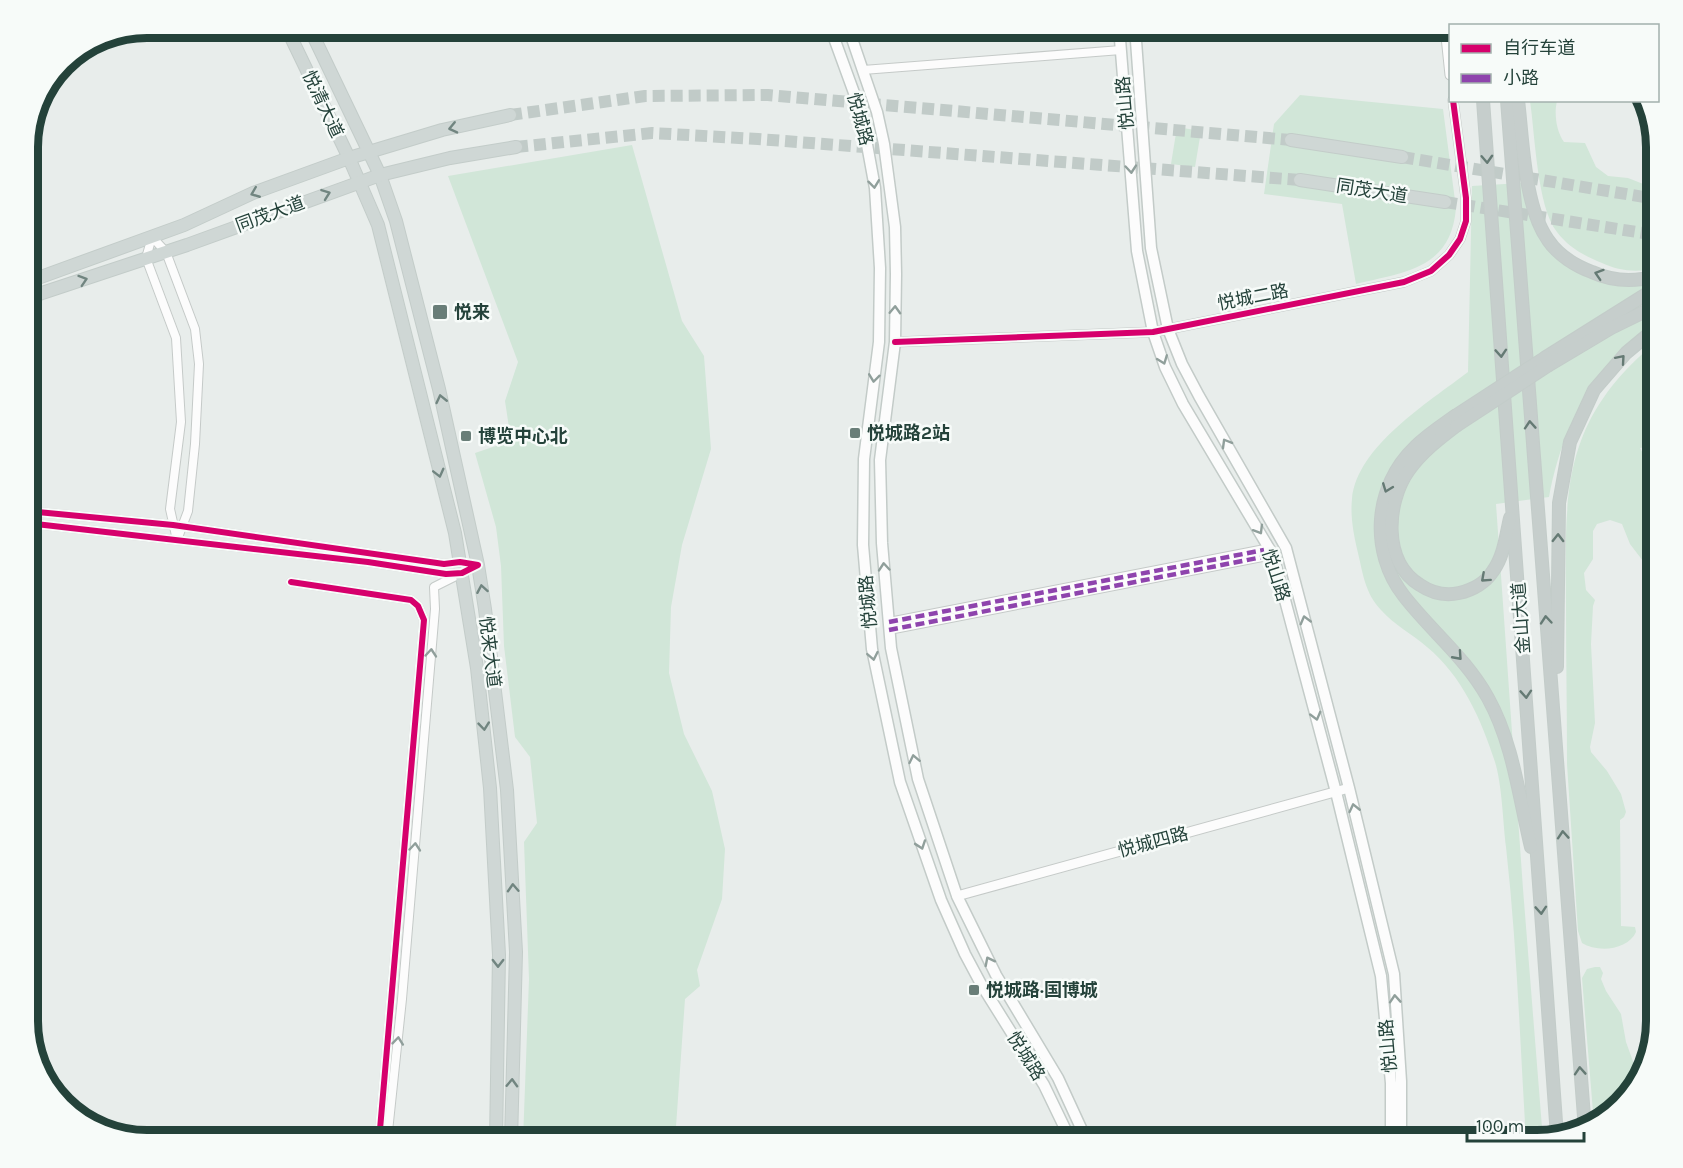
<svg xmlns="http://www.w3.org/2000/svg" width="1683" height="1168" font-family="Karla,'Noto Sans SC',sans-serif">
  <rect width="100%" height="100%" fill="#e8edeb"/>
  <g fill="#d1e6d8">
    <path d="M1300,95l143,14 13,99c-5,61 -51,64 -100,76l-14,-80 -78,-10 10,-70z"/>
    <path d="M1530,101h27c-3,12 -1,30 7,41l21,1 11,24 12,9 20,2 28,11v79c-19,5 -37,3 -54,-5 -17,-7 -33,-15 -45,-31 -20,-25 -22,-98 -27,-131z"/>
    <path d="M1177,127l24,4 -6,36 -24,-3z"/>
    <path d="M632,145l50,176 22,35 7,93 -29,96 -11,62 -2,66 15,61 28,57 13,58 -3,50 -25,71 3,16 -15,13 -10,142h-152l6,-162 -5,-137 13,-19 -7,-66 -15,-20 -11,-91 -3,-80 -5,-39 -21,-74 36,-12 -6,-40 13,-39 -70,-186z"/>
    <path d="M1521,183l15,45 63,53 46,4 11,-4v42c-16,12 -33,24 -46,40 -33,38 -52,85 -61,134l-53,7 27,385 20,251 -17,1c-6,-98 -9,-196 -20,-294 -3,-24 -4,-63 -11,-85 -14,-43 -33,-86 -68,-115 -15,-13 -33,-22 -46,-37 -16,-17 -18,-36 -23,-57 -4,-17 -8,-36 -6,-54 5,-53 77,-97 116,-127l4,-186z"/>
    <path d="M1656,342v109l-11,-4 -5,1 9,17h7v113l-26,-34 -8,-20 -12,-4 -13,4 -4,7v28l-9,14 2,17 9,10 -2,6 -2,38 4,79 -5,24 1,5 16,19 14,23 5,18 -2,5 -4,3 1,106 14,1 1,5c-8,18 -38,21 -54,11l-4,-12 -11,-167c0,-53 -1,-106 -1,-159 -1,-114 -5,-184 90,-263z"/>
    <path d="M1595,967h5l3,6 -2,6 5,12 15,23 5,28 13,36 -3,10 -42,36 -12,-146 5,-9z"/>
  </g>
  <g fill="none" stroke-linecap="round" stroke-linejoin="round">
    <g stroke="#c1cbc8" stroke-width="12" stroke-dasharray="12 6" stroke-linecap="butt">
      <path d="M510,115l135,-19 123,-1 523,45"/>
      <path d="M516,147l136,-14 106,6 542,41"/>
      <path d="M1402,157l254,42"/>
      <path d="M1445,202l211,33"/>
    </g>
    <g stroke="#c5cac8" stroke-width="10">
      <g id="minor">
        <path d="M863,70l258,-20"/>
        <path d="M152,237l14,15 29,77 4,35 -4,80 -7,67 -11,29 -7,-31 11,-87 -5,-84 -30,-80z"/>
        <path d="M27,511l146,14 271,39 16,-2 18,3 -16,8 -16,1 -78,-12 -341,-39"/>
        <path d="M291,582l120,18 7,6 6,14 -45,521"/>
        <path d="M889,622l381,-74"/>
        <path d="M889,630l384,-75"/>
        <path d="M387,1141l15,-142 33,-390 -1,-22 24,-12"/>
      </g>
    </g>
    <g stroke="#c5cac8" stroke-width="11">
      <g id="tertiary">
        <path d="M1445,27l5,48"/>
        <path d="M895,342l258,-10 251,-50 27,-11 18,-16 11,-16 6,-18v-23l-13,-98"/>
        <path d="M957,896l392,-108"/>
      </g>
    </g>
    <g stroke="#c3cbc8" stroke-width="13">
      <g id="secondary">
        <path d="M830,27l31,85 14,76 5,80 -1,74 -15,117 -1,86 9,104 28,133 41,118 24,54 16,30 63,101 27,56"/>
        <path d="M848,27l29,85 7,32 11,83 1,47 -1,68 -15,118 2,83 9,105 27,131 39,117 39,79 62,103 29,63"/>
        <path d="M1119,27l18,224 16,81 12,35 18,37 90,151 63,237 45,184 10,107v58"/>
        <path d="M1135,27l16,221 17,81 14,35 17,32 87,152 63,240 45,186 7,107v60"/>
      </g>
    </g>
    <g stroke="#c3ccc9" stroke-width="14">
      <g id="primary">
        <path d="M286,27l63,131 29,67 77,308 22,135 13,120 9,167 -3,186"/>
        <path d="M309,27l71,148 16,46 43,168 39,176 7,44 22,181 9,162 -5,189"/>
        <path d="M1291,140l111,17"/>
        <path d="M1300,180l145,22"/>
        <path d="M27,282l157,-57 69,-32 96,-35 93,-28 68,-15"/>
        <path d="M27,298l160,-53 193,-70 70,-17 66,-11"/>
      </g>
    </g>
    <g stroke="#c3ccc9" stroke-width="14">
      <g id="trunk">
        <path d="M1483,100l74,1036"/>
        <path d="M1507,100l78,1030"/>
        <path d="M1518,100c5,41 6,106 30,140 10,15 28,26 44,32 20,9 43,10 64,4"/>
        <path d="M1546,357l110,-69"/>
        <path d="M1549,365l62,-37 45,-22"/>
        <path d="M1455,416c-14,10 -28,19 -40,31 -41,39 -46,104 -11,149 27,35 62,62 84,102 25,45 31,99 43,149"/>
        <path d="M1456,426c-17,13 -34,26 -47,44 -23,32 -27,92 11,115 12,8 26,11 39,8 14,-3 27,-11 34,-22 11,-15 13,-36 17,-53"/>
        <path d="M1557,667l2,-164 11,-61 24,-52 32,-37 30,-25"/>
      </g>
    </g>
    <use href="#minor" stroke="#fcfcfc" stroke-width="8"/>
    <use href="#tertiary" stroke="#fcfcfc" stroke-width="9"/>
    <use href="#secondary" stroke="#fcfcfc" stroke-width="10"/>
    <use href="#primary" stroke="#cfd7d5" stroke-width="12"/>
    <use href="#trunk" stroke="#c6cecc" stroke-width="12"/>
    <g stroke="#c3ccc9" stroke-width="14" stroke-linecap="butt">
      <g id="trunk-bridge">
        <path d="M1455,416l91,-59"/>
        <path d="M1456,426l93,-61"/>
      </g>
    </g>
    <use href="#trunk-bridge" stroke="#c6cecc" stroke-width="12"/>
    <g stroke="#8e44ad" stroke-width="4.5" stroke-dasharray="9 4.5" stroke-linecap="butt">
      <path d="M889,622l375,-72"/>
      <path d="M889,630l384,-75"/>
    </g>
    <g stroke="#f7fbf9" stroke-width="10">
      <g id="cycleway">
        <path d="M895,342l258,-10 251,-50 27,-11 18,-16 11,-16 6,-18v-23l-13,-98"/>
        <path d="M27,511l146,14 271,39 16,-2 18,3 -16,8 -16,1 -78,-12 -341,-39"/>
        <path d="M291,582l120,18 7,6 6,14 -45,521"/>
      </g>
    </g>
    <use href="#cycleway" stroke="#d6006c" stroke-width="6"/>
  </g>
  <defs><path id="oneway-chevron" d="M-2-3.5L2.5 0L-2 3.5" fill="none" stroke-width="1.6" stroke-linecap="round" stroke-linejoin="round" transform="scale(1.5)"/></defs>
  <g stroke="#718580">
    <use href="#oneway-chevron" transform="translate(453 128) rotate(167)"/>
    <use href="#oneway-chevron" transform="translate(255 193) rotate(158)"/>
    <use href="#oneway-chevron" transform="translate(326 194) rotate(-20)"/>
    <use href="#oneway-chevron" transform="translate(83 280) rotate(-18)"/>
    <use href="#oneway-chevron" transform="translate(441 399) rotate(-103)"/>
    <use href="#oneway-chevron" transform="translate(439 473) rotate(76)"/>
    <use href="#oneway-chevron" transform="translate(482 589) rotate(-100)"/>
    <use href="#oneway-chevron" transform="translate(484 726) rotate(84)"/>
    <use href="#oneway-chevron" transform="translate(513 888) rotate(-93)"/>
    <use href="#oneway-chevron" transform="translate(498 963) rotate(90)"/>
    <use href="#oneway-chevron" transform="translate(512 1083) rotate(-88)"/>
  </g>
  <g stroke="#657a74">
    <use href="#oneway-chevron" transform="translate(1487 159) rotate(87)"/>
    <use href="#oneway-chevron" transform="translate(1599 274) rotate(-162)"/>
    <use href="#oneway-chevron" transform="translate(1501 353) rotate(86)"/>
    <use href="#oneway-chevron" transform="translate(1621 359) rotate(-49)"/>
    <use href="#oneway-chevron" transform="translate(1530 425) rotate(-94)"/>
    <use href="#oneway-chevron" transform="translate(1387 488) rotate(111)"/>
    <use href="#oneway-chevron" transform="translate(1558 538) rotate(-89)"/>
    <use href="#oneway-chevron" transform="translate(1485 578) rotate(138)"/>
    <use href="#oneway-chevron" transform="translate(1546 620) rotate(-95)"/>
    <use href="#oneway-chevron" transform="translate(1458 656) rotate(48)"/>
    <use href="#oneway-chevron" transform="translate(1526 694) rotate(86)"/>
    <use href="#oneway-chevron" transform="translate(1563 835) rotate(-94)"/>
    <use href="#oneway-chevron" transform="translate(1541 910) rotate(86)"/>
    <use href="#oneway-chevron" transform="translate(1580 1071) rotate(-94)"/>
  </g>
  <g stroke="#909f9b">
    <use href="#oneway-chevron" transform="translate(1131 169) rotate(85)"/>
    <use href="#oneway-chevron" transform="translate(874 184) rotate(83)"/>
    <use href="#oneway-chevron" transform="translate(895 310) rotate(-88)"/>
    <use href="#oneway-chevron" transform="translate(1163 360) rotate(69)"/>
    <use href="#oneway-chevron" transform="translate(874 378) rotate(97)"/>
    <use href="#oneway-chevron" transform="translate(1226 443) rotate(-120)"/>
    <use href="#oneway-chevron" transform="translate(1259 530) rotate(59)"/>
    <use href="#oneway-chevron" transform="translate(884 567) rotate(-95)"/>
    <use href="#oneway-chevron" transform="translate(1305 620) rotate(-105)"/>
    <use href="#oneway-chevron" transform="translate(431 653) rotate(-85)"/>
    <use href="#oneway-chevron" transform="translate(873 656) rotate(79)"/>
    <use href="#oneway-chevron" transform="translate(1316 716) rotate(75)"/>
    <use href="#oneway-chevron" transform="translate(914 759) rotate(-102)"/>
    <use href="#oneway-chevron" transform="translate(1354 808) rotate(-103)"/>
    <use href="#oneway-chevron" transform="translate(921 845) rotate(71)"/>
    <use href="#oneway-chevron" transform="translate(415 847) rotate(-85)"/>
    <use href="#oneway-chevron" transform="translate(989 961) rotate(-117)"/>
    <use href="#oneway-chevron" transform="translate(1395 999) rotate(-94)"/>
    <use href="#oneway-chevron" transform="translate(398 1041) rotate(-84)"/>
  </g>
  <g fill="#697e78" stroke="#f7fbf9" stroke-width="2">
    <rect x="432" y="304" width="16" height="16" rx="3"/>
    <rect x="849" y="427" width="12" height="12" rx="3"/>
    <rect x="460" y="430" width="12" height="12" rx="3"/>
    <rect x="968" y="984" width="12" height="12" rx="3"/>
  </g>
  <g text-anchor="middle" stroke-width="5" stroke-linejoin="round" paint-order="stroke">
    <g font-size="18" fill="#24423a" stroke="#f7fbf9">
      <text transform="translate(1125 103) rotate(-95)" y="6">悦山路</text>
      <text transform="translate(323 104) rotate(65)" y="6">悦清大道</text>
      <text transform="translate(860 119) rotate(75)" y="6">悦城路</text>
      <text transform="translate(1372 191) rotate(9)" y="6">同茂大道</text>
      <text transform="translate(270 214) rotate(-20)" y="6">同茂大道</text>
      <text transform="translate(1253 297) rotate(-11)" y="6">悦城二路</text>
      <text transform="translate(1276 575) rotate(72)" y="6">悦山路</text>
      <text transform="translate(868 602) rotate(-95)" y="6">悦城路</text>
      <text transform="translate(1521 618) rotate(-94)" y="6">金山大道</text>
      <text transform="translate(490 652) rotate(83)" y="6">悦来大道</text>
      <text transform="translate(1153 842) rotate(-15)" y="6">悦城四路</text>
      <text transform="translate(1388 1046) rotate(-95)" y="6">悦山路</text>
      <text transform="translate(1026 1056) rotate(58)" y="6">悦城路</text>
    </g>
    <g font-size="18" font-weight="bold" fill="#24423a" stroke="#f7fbf9" text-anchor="start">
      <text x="454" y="318">悦来</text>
      <text x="867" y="439">悦城路2站</text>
      <text x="478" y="442">博览中心北</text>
      <text x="986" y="996">悦城路·国博城</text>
    </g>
  </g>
  <path d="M0 0H1683V1168H0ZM147 38H1537A109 109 0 0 1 1646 147V1021A109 109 0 0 1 1537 1130H147A109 109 0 0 1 38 1021V147A109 109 0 0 1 147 38Z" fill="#f7fbf9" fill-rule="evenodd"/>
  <path fill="none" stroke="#24423a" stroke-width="8" d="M147 38H1537A109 109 0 0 1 1646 147V1021A109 109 0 0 1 1537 1130H147A109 109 0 0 1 38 1021V147A109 109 0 0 1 147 38Z"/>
  <rect x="1449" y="24" width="210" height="78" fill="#f7fbf9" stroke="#a3b1ad" stroke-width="1.5"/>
  <rect x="1461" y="44" width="30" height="9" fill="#d6006c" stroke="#a3b1ad" stroke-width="1.5"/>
  <text x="1503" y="54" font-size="18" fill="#24423a">自行车道</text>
  <rect x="1461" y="74" width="30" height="9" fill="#8e44ad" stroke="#a3b1ad" stroke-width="1.5"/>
  <text x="1503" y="84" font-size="18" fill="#24423a">小路</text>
  <path d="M1467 1132v9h117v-9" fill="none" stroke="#24423a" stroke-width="3"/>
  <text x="1476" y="1132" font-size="18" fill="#24423a" stroke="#f7fbf9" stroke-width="4.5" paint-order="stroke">100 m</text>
</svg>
